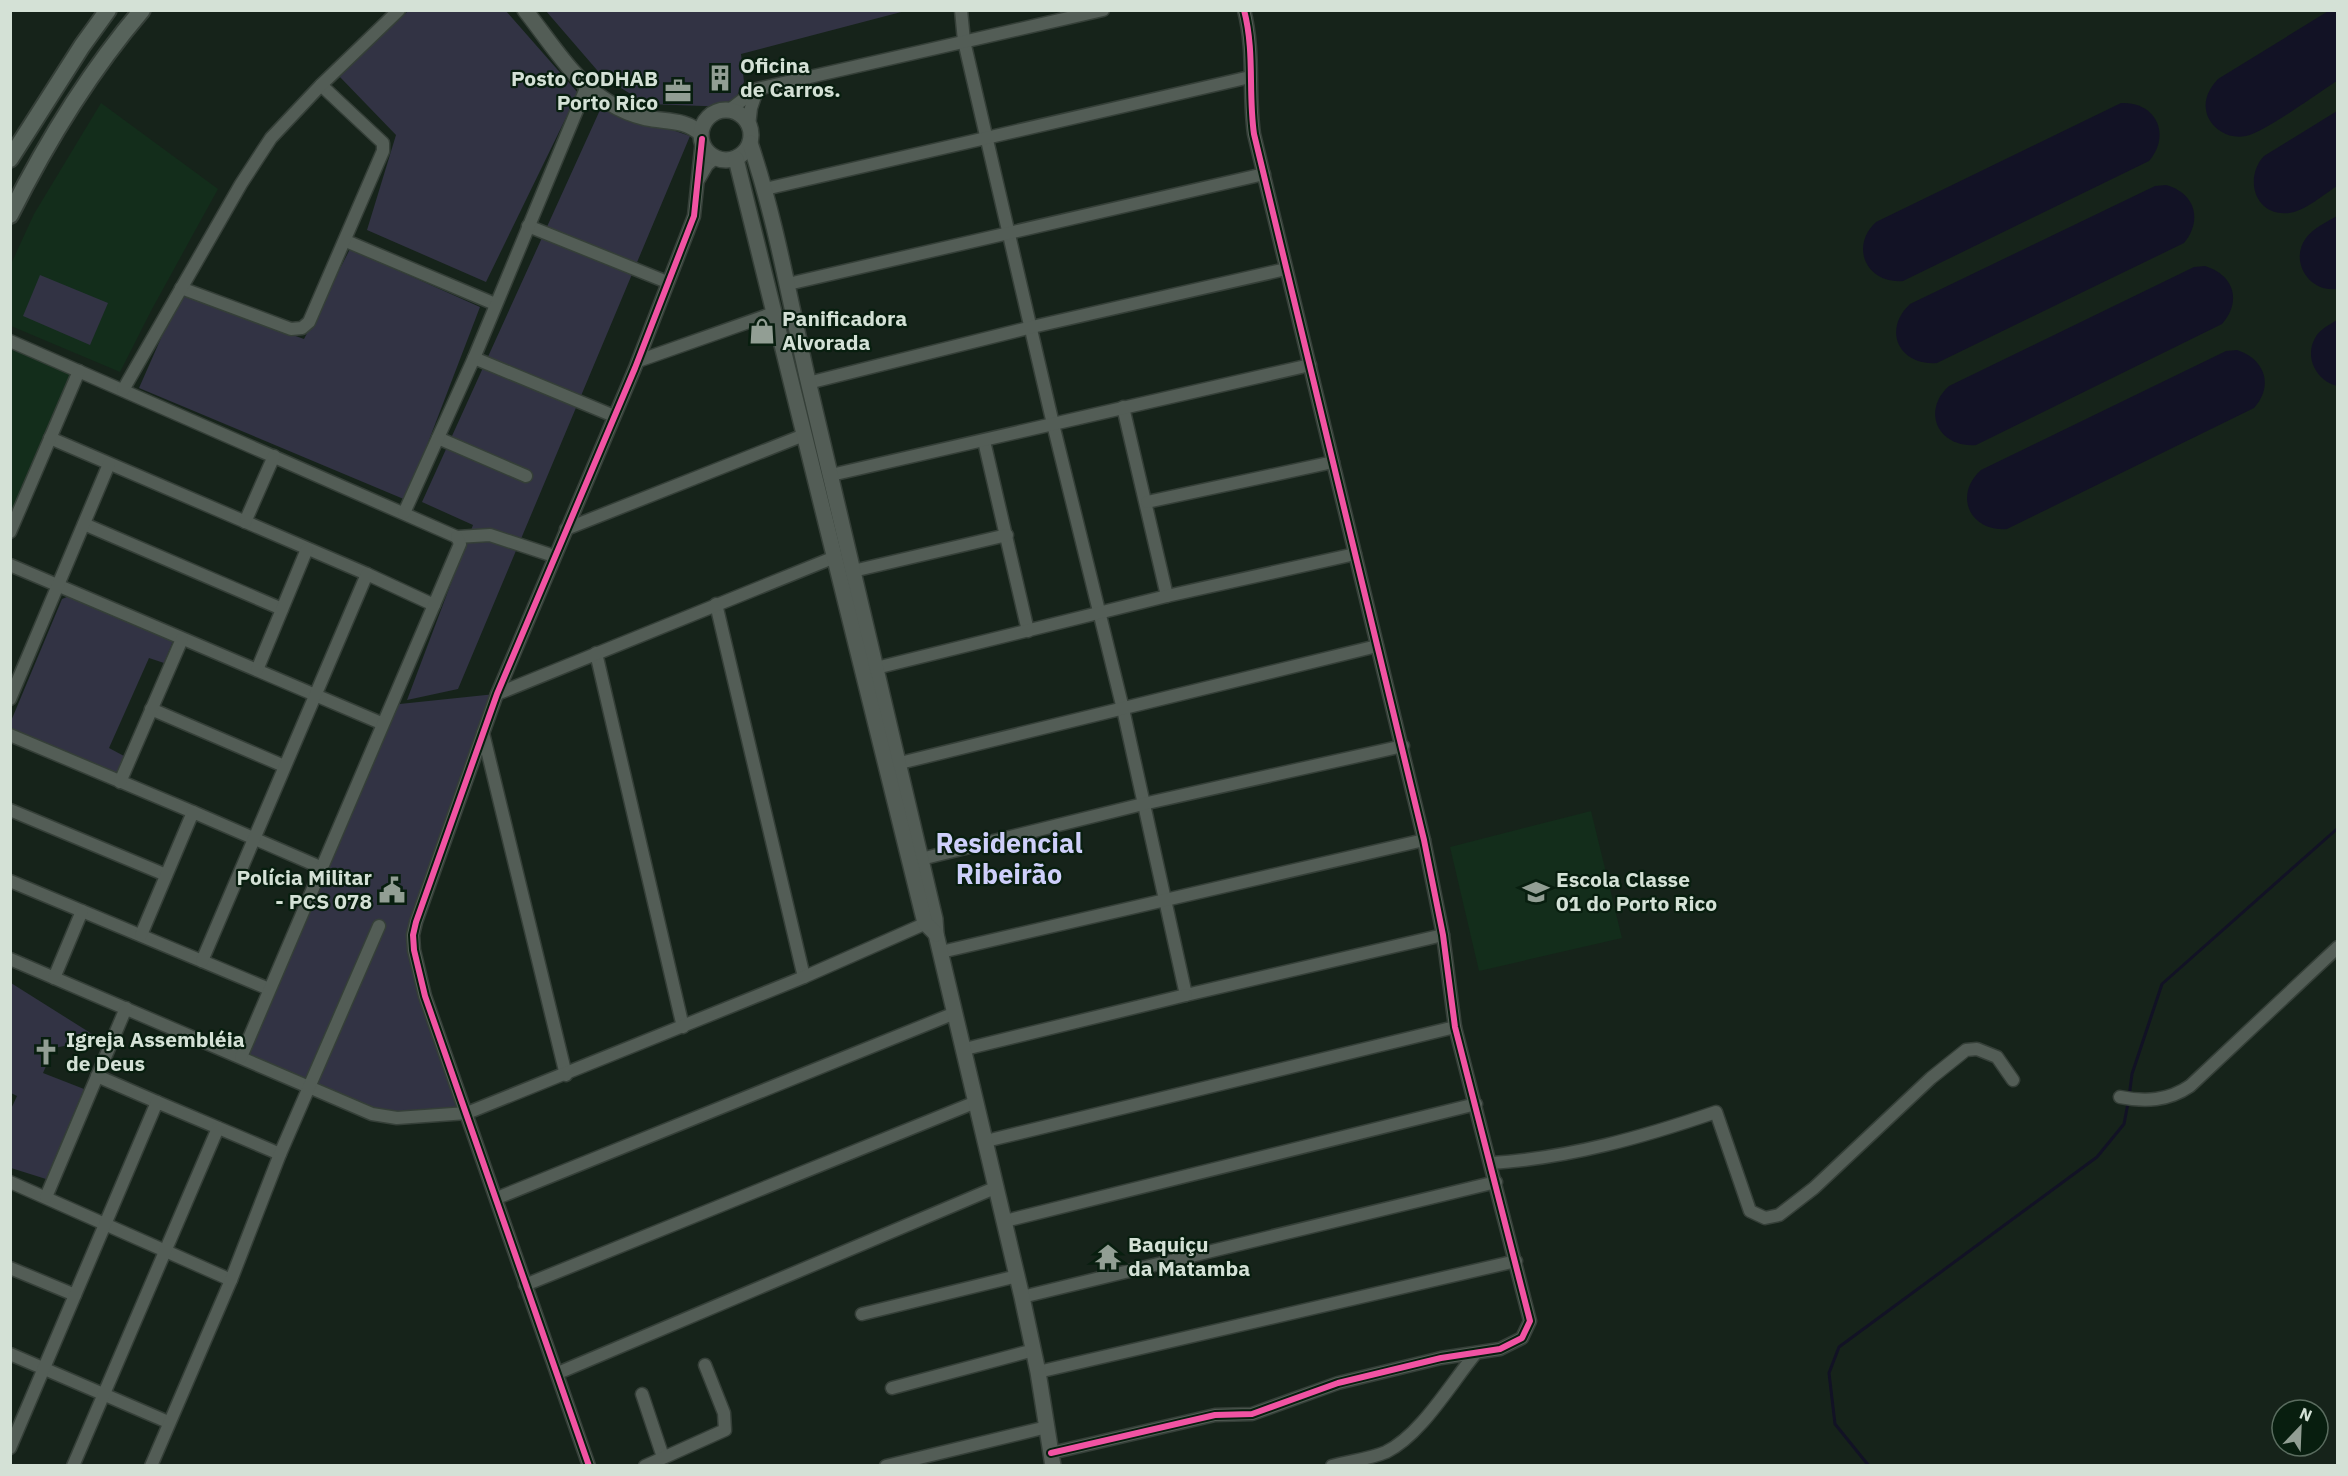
<svg xmlns="http://www.w3.org/2000/svg" width="2348" height="1476" font-family="'IBM Plex Sans',sans-serif">
  <rect width="100%" height="100%" fill="#16231a"/>
  <g fill="#132d1b">
    <path d="M101,103l117,86 -66,120 -32,63 -109,-46v-62l23,-50z"/>
    <path d="M11,341l68,30 -68,161z"/>
    <path d="M1591,811l31,127 -143,33 -29,-124z"/>
  </g>
  <g fill="#323344">
    <path d="M408,11h98l72,82 -92,189 -119,-52 29,-95 -57,-59z"/>
    <path d="M546,11h359l-164,43 3,28 -13,25 -84,-3 -44,-27z"/>
    <path d="M600,110l46,11 44,15 -232,553 -51,11 66,-175 -51,-23z"/>
    <path d="M350,249l130,58 -74,193 -267,-112 41,-93 124,44z"/>
    <path d="M40,275l68,28 -18,42 -67,-29z"/>
    <path d="M69,596l104,45 -9,22 -15,-5 -40,90 15,8 -7,19 -106,-45v-9l51,-122z"/>
    <path d="M505,693l-91,243 53,177 -96,-1 -130,-55 149,-352z"/>
    <path d="M11,983l89,56 -46,9 -11,25 41,16 -38,90 -35,-11v-59l6,-13 -6,-3z"/>
  </g>
  <g fill="#121225">
    <path d="M2330,10l7,1v70c-19,12 -72,51 -91,55 -15,3 -31,-4 -38,-19 -6,-15 0,-27 10,-38z"/>
    <path d="M2121,103c34,-2 51,31 28,58l-246,120c-36,3 -54,-34 -27,-59z"/>
    <path d="M2337,111v75c-14,9 -32,25 -48,27 -35,4 -45,-36 -25,-57z"/>
    <path d="M2166,185c29,8 37,35 18,58l-247,120c-38,3 -55,-33 -27,-59l245,-118z"/>
    <path d="M2337,216v73c-28,4 -48,-28 -31,-51 7,-10 21,-16 31,-22z"/>
    <path d="M2205,266c29,9 37,35 17,58l-246,121c-38,3 -55,-34 -27,-59l245,-119z"/>
    <path d="M2337,320v66c-20,-5 -33,-28 -22,-48 5,-9 14,-13 22,-18z"/>
    <path d="M2237,350c28,9 37,36 17,58l-247,121c-37,3 -54,-34 -26,-59l245,-119z"/>
  </g>
  <g fill="none" stroke-linecap="round" stroke-linejoin="round">
    <g stroke="#121225" stroke-width="3">
      <path d="M2129,1097l3,-23 30,-90 176,-156"/>
      <path d="M1869,1466l-34,-42 -6,-51 10,-26 258,-190 27,-33 4,-21"/>
    </g>
    <g stroke="#353f38" stroke-width="15">
      <g id="minor">
        <path d="M961,10l3,31 89,383 70,285 63,286 257,-60"/>
        <path d="M728,111l29,-22 346,-79"/>
        <path d="M749,126l2,-18 6,-18"/>
        <path d="M699,179l8,-14 8,-7"/>
        <path d="M765,189l485,-112"/>
        <path d="M528,226l139,56"/>
        <path d="M346,241l149,63"/>
        <path d="M788,284l476,-110"/>
        <path d="M181,288l110,41 11,-1 7,-6 74,-171v-8l-62,-58"/>
        <path d="M10,341l447,196 33,-2 64,21"/>
        <path d="M474,358l140,58"/>
        <path d="M638,361l136,-48"/>
        <path d="M808,383l224,-56 254,-58"/>
        <path d="M123,390l118,-206 30,-46 50,-53 78,-75"/>
        <path d="M1123,407l44,189"/>
        <path d="M50,438l317,136"/>
        <path d="M438,438l88,38"/>
        <path d="M984,441l44,190"/>
        <path d="M831,475l479,-110"/>
        <path d="M1147,502l186,-40"/>
        <path d="M404,513l70,-155 113,-272"/>
        <path d="M245,522l29,-66"/>
        <path d="M84,524l198,85"/>
        <path d="M566,529l238,-94"/>
        <path d="M10,532l69,-161"/>
        <path d="M10,565l371,158"/>
        <path d="M853,571l154,-36"/>
        <path d="M716,604l88,373"/>
        <path d="M596,653l87,374"/>
        <path d="M876,668l291,-72 188,-42"/>
        <path d="M257,670l50,-121"/>
        <path d="M497,694l338,-137"/>
        <path d="M10,699l99,-235"/>
        <path d="M151,709l133,57"/>
        <path d="M483,733l83,342"/>
        <path d="M10,735l183,77"/>
        <path d="M900,763l477,-117"/>
        <path d="M120,782l62,-143"/>
        <path d="M10,810l156,65"/>
        <path d="M921,859l222,-55 260,-58"/>
        <path d="M10,881l259,108"/>
        <path d="M141,935l52,-123 127,55"/>
        <path d="M941,952l483,-112"/>
        <path d="M10,959l362,155 25,4 70,-5 337,-136 127,-56"/>
        <path d="M202,961l165,-387 67,31"/>
        <path d="M54,978l28,-67"/>
        <path d="M965,1049l221,-54"/>
        <path d="M241,1057l219,-513 -3,-7"/>
        <path d="M97,1076l60,26"/>
        <path d="M2120,1097c25,5 48,4 70,-11l148,-139"/>
        <path d="M986,1141l469,-114"/>
        <path d="M1492,1163c77,-5 151,-26 224,-51l34,99 15,7 14,-3 35,-27 117,-110 35,-28 11,-1 20,8 16,23"/>
        <path d="M10,1182l221,98"/>
        <path d="M46,1197l80,-189"/>
        <path d="M497,1198l458,-185"/>
        <path d="M1005,1221l471,-117"/>
        <path d="M10,1268l65,27"/>
        <path d="M525,1285l451,-183"/>
        <path d="M1022,1297l474,-115"/>
        <path d="M862,1314l155,-38"/>
        <path d="M10,1354l158,68"/>
        <path d="M1038,1372l478,-111"/>
        <path d="M558,1373l439,-186"/>
        <path d="M892,1388l142,-38"/>
        <path d="M642,1394l21,63"/>
        <path d="M10,1448l147,-346 123,52"/>
        <path d="M1051,1453l164,-38 37,-1 86,-31 103,-25 59,-9 22,-11 8,-17 -75,-294 -12,-92 -19,-95 -170,-706c-6,-42 1,-82 -10,-124"/>
        <path d="M73,1466l145,-338"/>
        <path d="M151,1466l80,-186 49,-126 99,-228"/>
        <path d="M589,1466l-164,-470 -11,-46 -1,-15 3,-13 81,-228 138,-326 59,-152 8,-77"/>
        <path d="M645,1466l80,-36 -1,-17 -19,-48"/>
        <path d="M886,1466l161,-39"/>
        <path d="M1332,1466c17,-5 38,-7 54,-14 35,-17 65,-69 90,-99"/>
      </g>
    </g>
    <g stroke="#353f38" stroke-width="18">
      <g id="tertiary">
        <path d="M525,10c23,29 51,74 83,92 11,7 25,13 38,16 20,4 40,1 55,16"/>
        <circle cx="726" cy="135" r="25"/>
        <path d="M750,143c27,80 40,161 59,242 42,178 84,356 126,534l1,15 86,363 16,75 15,94"/>
        <path d="M736,159l189,764 11,11"/>
      </g>
    </g>
    <g stroke="#353f38" stroke-width="20">
      <g id="secondary">
        <path d="M10,159l72,-113 26,-36"/>
        <path d="M10,215c36,-72 80,-144 132,-205"/>
      </g>
    </g>
    <use href="#minor" stroke="#535d56" stroke-width="12"/>
    <use href="#tertiary" stroke="#535d56" stroke-width="15"/>
    <use href="#secondary" stroke="#57635b" stroke-width="16"/>
    <g stroke="#081e0f" stroke-width="10">
      <g id="cycleway">
        <path d="M1051,1453l164,-38 37,-1 86,-31 103,-25 59,-9 22,-11 8,-17 -75,-294 -12,-92 -19,-95 -170,-706c-6,-42 1,-82 -10,-124"/>
        <path d="M589,1466l-164,-470 -11,-46 -1,-15 3,-13 81,-228 138,-326 59,-152 8,-77"/>
      </g>
    </g>
    <use href="#cycleway" stroke="#f153a3" stroke-width="6"/>
  </g>
  <defs>
    <g id="building-bare" transform="scale(2.07)"><path d="M-4-6H4V6H1V3H-1V6H-4ZM-2.5-4.3h1.7v1.8h-1.7ZM.8-4.3h1.7v1.8H.8ZM-2.5-1h1.7V.8h-1.7ZM.8-1h1.7V.8H.8Z" fill="#929e94" stroke="#081e0f" stroke-width="2.5" paint-order="stroke"/></g>
    <g id="office-bare" transform="scale(2.07)"><path d="M-6-3h4V-5.5h4V-3h4V5H-6ZM-1-4.5V-3h2v-1.5ZM-6 0V1H6V0Z" fill="#929e94" stroke="#081e0f" stroke-width="2.5" paint-order="stroke"/></g>
    <g id="shop-bare" transform="scale(2.07)"><path d="M-5-2.5h2.3a2.7 3.5 0 0 1 5.4 0H5L5.5 6h-11ZM-1.5-2.5h3a1.5 2.3 0 0 0-3 0Z" fill="#929e94" stroke="#081e0f" stroke-width="2.5" paint-order="stroke"/></g>
    <g id="civic-bare" transform="scale(2.07)"><path d="M-.6-6.5H3V-4.5H.6V-3L4-1V1h2V6H-6V1h2V-1L-.6-3ZM-1.2 2.5V6h2.4V2.5Z" fill="#929e94" stroke="#081e0f" stroke-width="2.5" paint-order="stroke"/></g>
    <g id="school-bare" transform="scale(2.07)"><path d="M0-5L7-2L0 1L-7-2ZM-4 1L0 2.5L4 1V4Q0 6-4 4Z" fill="#929e94" stroke="#081e0f" stroke-width="2.5" paint-order="stroke"/></g>
    <g id="church-bare" transform="scale(2.07)"><path d="M-1.2-6h2.4v3.5h3.3v2.4h-3.3V6h-2.4V-.1h-3.3v-2.4h3.3Z" fill="#929e94" stroke="#081e0f" stroke-width="2.5" paint-order="stroke"/></g>
    <g id="temple-bare" transform="scale(2.07)"><path d="M0-6L5-2H3V0L6.5 2.5H4V6H1.5V3h-3V6H-4V2.5H-6.5L-3 0V-2H-5Z" fill="#929e94" stroke="#081e0f" stroke-width="2.5" paint-order="stroke"/></g>
  </defs>
  <g fill-rule="evenodd">
    <use href="#building-bare" x="720" y="78"/>
    <use href="#office-bare" x="678" y="91"/>
    <use href="#shop-bare" x="762" y="331"/>
    <use href="#civic-bare" x="392" y="890"/>
    <use href="#school-bare" x="1536" y="892"/>
    <use href="#church-bare" x="46" y="1052"/>
    <use href="#temple-bare" x="1108" y="1257"/>
  </g>
  <g text-anchor="middle" stroke-width="4.5" stroke-linejoin="round" paint-order="stroke">
    <g font-size="21" font-weight="bold" fill="#d4e1d6" stroke="#081e0f" text-anchor="start">
      <text x="740" y="73">Oficina<tspan x="740" dy="24">de Carros.</tspan></text>
      <text x="658" y="86" text-anchor="end">Posto CODHAB<tspan x="658" dy="24">Porto Rico</tspan></text>
      <text x="782" y="326">Panificadora<tspan x="782" dy="24">Alvorada</tspan></text>
      <text x="372" y="885" text-anchor="end">Polícia Militar<tspan x="372" dy="24">- PCS 078</tspan></text>
      <text x="1556" y="887">Escola Classe<tspan x="1556" dy="24">01 do Porto Rico</tspan></text>
      <text x="66" y="1047">Igreja Assembléia<tspan x="66" dy="24">de Deus</tspan></text>
      <text x="1128" y="1252">Baquiçu<tspan x="1128" dy="24">da Matamba</tspan></text>
    </g>
    <g font-size="27" font-weight="bold" fill="#cecffa" stroke="#081e0f">
      <text x="1009" y="853">Residencial<tspan x="1009" dy="31">Ribeirão</tspan></text>
    </g>
  </g>
  <rect width="2348" height="1476" fill="none" stroke="#d4e1d6" stroke-width="24"/>
  <g transform="translate(2300 1428) rotate(23)"><circle r="28" fill="#081e0f" stroke="#5a6c5f" stroke-width="1.5"/>
  <path d="M0-4.5L10 22L0 15L-10 22Z" fill="#929e94"/>
  <text y="-9" font-size="16" font-weight="bold" text-anchor="middle" fill="#d4e1d6">N</text>
  </g>
</svg>
